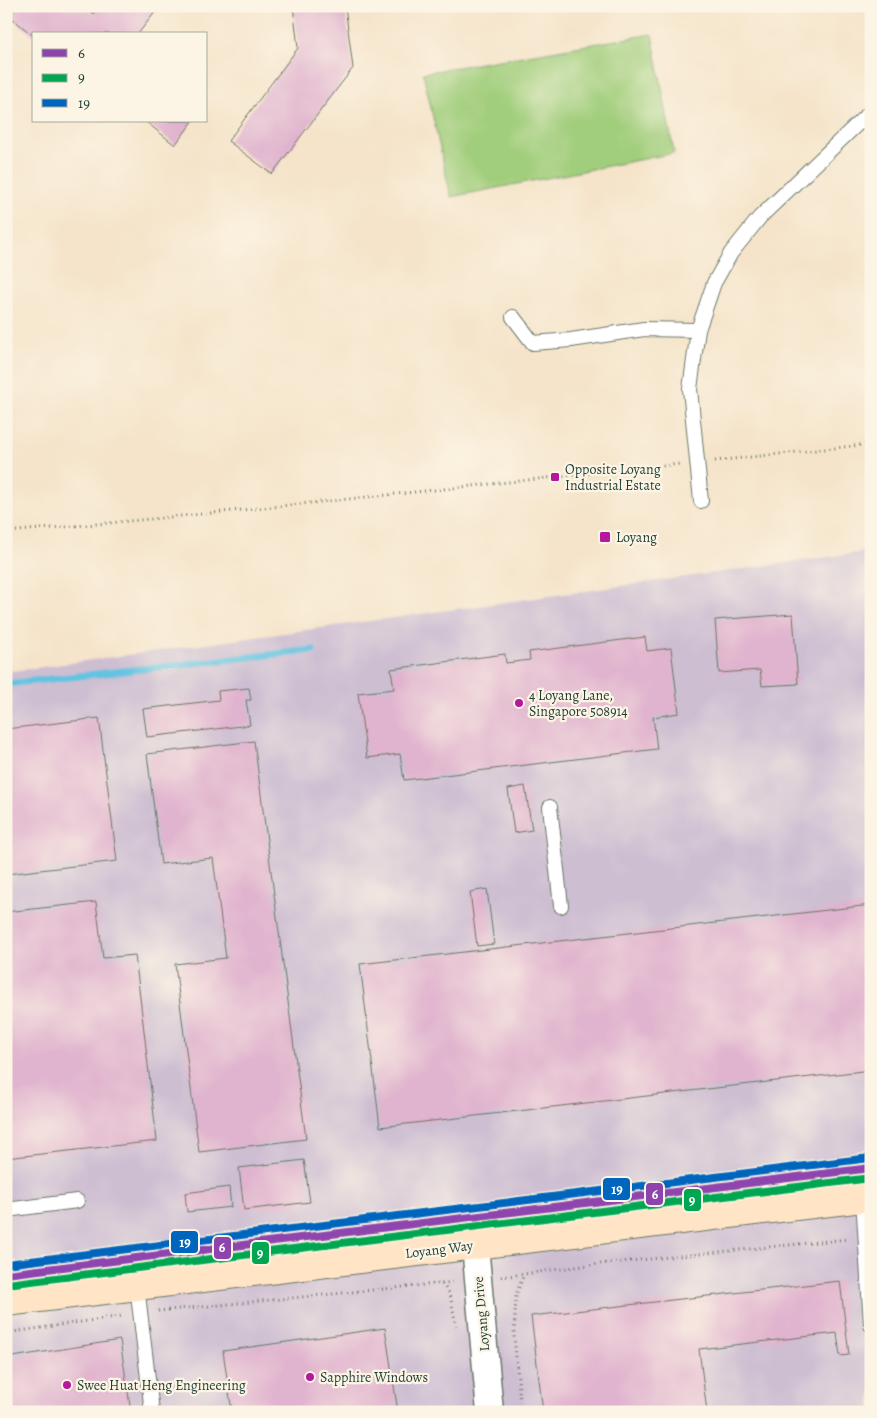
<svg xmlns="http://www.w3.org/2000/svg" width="877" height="1418" font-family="Alegreya,serif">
  <rect width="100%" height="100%" fill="#fcf5e5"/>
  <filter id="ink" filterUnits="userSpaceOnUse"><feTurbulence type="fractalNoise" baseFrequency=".02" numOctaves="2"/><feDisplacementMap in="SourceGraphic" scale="10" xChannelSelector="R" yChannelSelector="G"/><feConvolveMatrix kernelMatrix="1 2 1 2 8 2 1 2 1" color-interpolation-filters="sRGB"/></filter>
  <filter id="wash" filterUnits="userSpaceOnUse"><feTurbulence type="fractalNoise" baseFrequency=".0096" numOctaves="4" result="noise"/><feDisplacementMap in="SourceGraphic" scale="20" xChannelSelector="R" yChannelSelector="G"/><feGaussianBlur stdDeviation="1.12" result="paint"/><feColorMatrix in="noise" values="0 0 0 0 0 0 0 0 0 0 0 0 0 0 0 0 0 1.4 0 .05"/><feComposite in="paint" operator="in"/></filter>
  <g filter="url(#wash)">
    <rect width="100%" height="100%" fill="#f5e4ca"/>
    <path fill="#cdbed2" d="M871,551v861h-865v-740z"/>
    <path fill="#a1ce7b" stroke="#608658" d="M652,34l22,119 -223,44 -28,-124z"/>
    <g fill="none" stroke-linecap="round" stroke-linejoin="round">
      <path stroke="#63c3e1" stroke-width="7" d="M6,684l307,-34"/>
    </g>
    <g id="blocks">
      <g fill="#e0b3ce">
        <path d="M6,6h77l10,8 6,-8h58l1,2 -20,26h-104v2l-28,-22z"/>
        <path d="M293,6h52l8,62 -81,106 -44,-33 70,-93z"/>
        <path d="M145,121h48l-18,24z"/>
        <path d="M793,614l5,70 -36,2 -2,-16 -41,3 -4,-53z"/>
        <path d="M645,637l2,14 24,-3 8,65 -26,4 4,32 -253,31 -4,-26 -33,4 -9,-65 36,-4 -3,-20 114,-15 1,9 24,-3 -1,-8z"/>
        <path d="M249,688l2,12h-5l4,25 -103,12 -4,-28 76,-9 -1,-9z"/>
        <path d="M99,718l18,143 -111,13v-145z"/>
        <path d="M254,741l52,398 -107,13 -24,-188 51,-6 -13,-100 -52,6 -14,-110z"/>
        <path d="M525,786l7,44 -18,3 -6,-44z"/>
        <path d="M487,889l7,55 -17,2 -7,-54z"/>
        <path d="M96,902l7,56 32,-3 22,186 -151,17v-246z"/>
        <path d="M871,905v165l-491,57 -20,-163z"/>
        <path d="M304,1160l6,42 -66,8 -5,-42z"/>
        <path d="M229,1187l2,20 -44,5 -2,-19z"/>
        <path d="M840,1281l9,74 -9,1 -3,-23 -138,16 8,63h-164l-12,-96z"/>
        <path d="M385,1328l13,84h-166l-9,-61z"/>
        <path d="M120,1340l11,72h-125v-54z"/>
      </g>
    </g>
  </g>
  <g filter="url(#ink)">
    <use href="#blocks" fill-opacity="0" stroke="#6a7768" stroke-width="1"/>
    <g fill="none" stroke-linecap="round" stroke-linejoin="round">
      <g stroke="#6a7768" stroke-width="16">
        <g id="service">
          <path d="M513,317l20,26 38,-3 73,-11 54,1"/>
          <path d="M701,501l-11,-112 8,-59 16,-47 17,-30 29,-36 111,-106"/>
          <path d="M550,807l11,99"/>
          <path d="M863,1198l8,127"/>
          <path d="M6,1210l71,-9"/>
          <path d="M137,1286l15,126"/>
        </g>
      </g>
      <g stroke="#6a7768" stroke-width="29">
        <path id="minor" d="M473,1223l17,189"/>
      </g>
      <g stroke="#6a7768" stroke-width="30">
        <g id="secondary">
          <path d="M6,1274l865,-106"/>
          <path d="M6,1302l865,-105"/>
        </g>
      </g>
      <g stroke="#6a7768" stroke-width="3" stroke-dasharray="1 4" stroke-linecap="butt">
        <path d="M715,461l156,-17"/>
        <path d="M6,532c226,-19 450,-45 675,-68"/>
        <path d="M501,1277l89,-12 258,-26"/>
        <path d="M442,1284l8,10 6,32"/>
        <path d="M158,1311l297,-29"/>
        <path d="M6,1333l116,-17"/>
        <path d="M521,1412l-7,-76 2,-41 8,-21"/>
      </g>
      <use href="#service" stroke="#fff" stroke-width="14"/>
      <use href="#minor" stroke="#fff" stroke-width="26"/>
      <use href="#secondary" stroke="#ffe4c6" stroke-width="28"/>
      <g stroke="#fcf5e5" stroke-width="11">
        <path id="bus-1" d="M6,1274l865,-106"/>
      </g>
      <g stroke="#fcf5e5" stroke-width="11">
        <path id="bus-2" d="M7,1284l864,-106"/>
      </g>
      <g stroke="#fcf5e5" stroke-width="11">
        <path id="bus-3" d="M6,1264l864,-106"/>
      </g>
      <use href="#bus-1" stroke="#8e44ad" stroke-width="8"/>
      <use href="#bus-2" stroke="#00a651" stroke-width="8"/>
      <use href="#bus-3" stroke="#0065bd" stroke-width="8"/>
    </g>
  </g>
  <g fill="#b5179e" stroke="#fcf5e5" stroke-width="2">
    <rect x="550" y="472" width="10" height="10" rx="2.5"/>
    <rect x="599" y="531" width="12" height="12" rx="2.5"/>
    <circle cx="519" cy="703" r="5"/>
    <circle cx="310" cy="1377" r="5"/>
    <circle cx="67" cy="1385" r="5"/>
  </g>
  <g text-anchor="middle" stroke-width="4.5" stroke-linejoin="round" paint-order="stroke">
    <g font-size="14" fill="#1f3d34" stroke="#fcf5e5" text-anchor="start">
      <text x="565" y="474">Opposite Loyang<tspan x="565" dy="16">Industrial Estate</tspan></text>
      <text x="616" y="542">Loyang</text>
      <text x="529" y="700">4 Loyang Lane,<tspan x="529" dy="16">Singapore 508914</tspan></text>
      <text x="320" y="1382">Sapphire Windows</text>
      <text x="77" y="1390">Swee Huat Heng Engineering</text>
    </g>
    <g font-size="14" fill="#1f3d34" stroke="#fcf5e5">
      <text transform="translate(439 1249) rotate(-7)" y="5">Loyang Way</text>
      <text transform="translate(481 1314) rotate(-95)" y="5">Loyang Drive</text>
    </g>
  </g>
  <g stroke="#fcf5e5" stroke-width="2">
    <rect x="602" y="1177" width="29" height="24" rx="5" fill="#0065bd"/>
    <rect x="645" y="1182" width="19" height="24" rx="5" fill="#8e44ad"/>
    <rect x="683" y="1188" width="19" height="24" rx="5" fill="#00a651"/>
    <rect x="170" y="1230" width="29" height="24" rx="5" fill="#0065bd"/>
    <rect x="213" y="1236" width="19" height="24" rx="5" fill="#8e44ad"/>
    <rect x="251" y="1241" width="19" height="24" rx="5" fill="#00a651"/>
  </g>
  <g font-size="14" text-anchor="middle" font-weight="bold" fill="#fff">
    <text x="617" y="1194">19</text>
    <text x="655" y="1199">6</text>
    <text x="692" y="1205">9</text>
    <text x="185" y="1247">19</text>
    <text x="222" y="1252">6</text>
    <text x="260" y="1258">9</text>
  </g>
  <rect width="877" height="1418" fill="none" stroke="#fcf5e5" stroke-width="25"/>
  <rect x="32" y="32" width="175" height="90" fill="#fcf5e5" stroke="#a4ab9e"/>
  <rect x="42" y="49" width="25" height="8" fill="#8e44ad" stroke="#a4ab9e"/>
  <text x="78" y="58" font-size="15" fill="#1f3d34">6</text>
  <rect x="42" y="74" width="25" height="8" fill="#00a651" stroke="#a4ab9e"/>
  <text x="78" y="82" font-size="15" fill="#1f3d34">9</text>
  <rect x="42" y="99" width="25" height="8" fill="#0065bd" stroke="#a4ab9e"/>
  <text x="78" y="108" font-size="15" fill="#1f3d34">19</text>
</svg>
